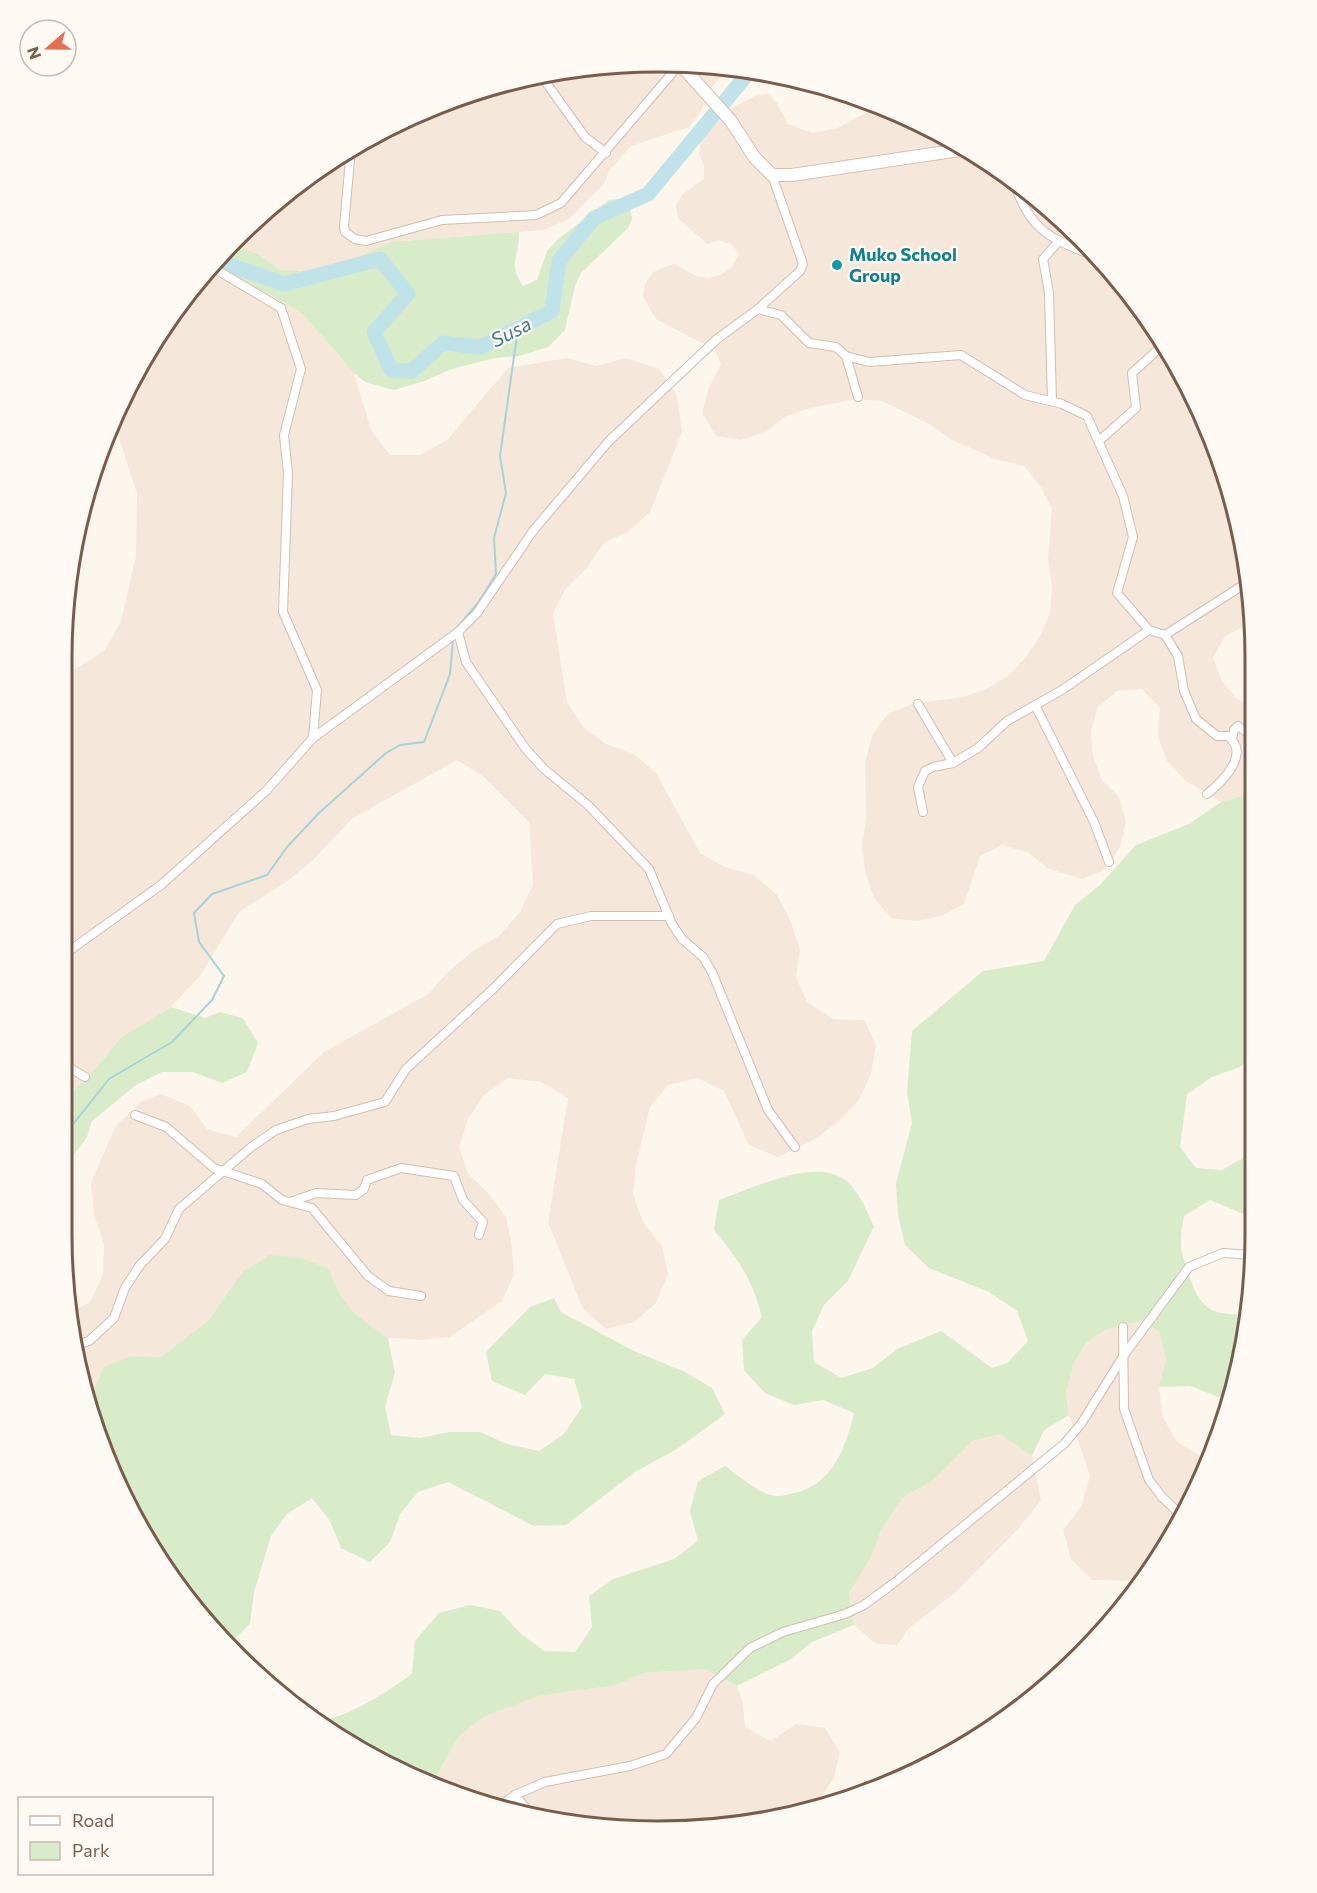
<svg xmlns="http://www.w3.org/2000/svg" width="1317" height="1893" font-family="Commissioner,sans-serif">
  <rect width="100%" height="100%" fill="#fdf6ec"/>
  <g fill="#f5e8da">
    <path d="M659,62l70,6 -22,24 -6,19 -12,16 -58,19 -22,25 -5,13 -35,35 -25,11 -154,12 -36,17 -42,13 -32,-2 -22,-16 -12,-5 -20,-1 11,-12 90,-74 103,-55 112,-34z"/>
    <path d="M768,94l9,9 11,21 24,9 25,-5 44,-23 109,57 91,75 51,58 62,99 50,148 8,81 -27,13 -12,22 9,23 15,18 18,7v80l-10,9 -24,7 -35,-21 -19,-20 -9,-25 2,-28 -18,-19 -25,2 -19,16 -7,24 2,24 9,25 17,17 7,24 -6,26 -14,22 -23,10 -34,-10 -20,-16 -27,-8 -22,11 -16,48 -23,12 -25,5 -25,-3 -17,-20 -9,-27 -3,-26 4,-27 -1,-55 7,-28 16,-21 24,-10 51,-7 23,-8 22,-13 18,-19 14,-21 10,-23 2,-26 -4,-28 4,-50 -11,-22 -17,-21 -26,-6 -46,-20 -21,-15 -49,-24 -26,-2 -45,9 -25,8 -20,16 -25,8 -25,-4 -14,-23 7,-26 12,-23 -6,-14 -59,-31 -13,-22 2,-13 7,-11 11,-6 12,-3 21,12 13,2 12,-3 11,-8 7,-13 -8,-10 -13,-4 -11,4 -29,-26 -2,-13 7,-11 21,-15v-13l-5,-13 2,-13 29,-31 25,-13z"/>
    <path d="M207,270l58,22 38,22 51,59 17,57 19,25h30l27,-15 61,-72 59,-10 29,8 30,-8 33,11 18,26 5,37 -32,80 -21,19 -25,12 -17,25 -21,20 -13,26 14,88 16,25 23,17 28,10 22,19 44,80 25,14 29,8 23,20 14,27 9,28 -4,28 12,25 26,16 30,1 12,25 -5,29 -12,26 -20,21 -24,18 -37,18 -29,-12 -25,-54 -27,-13 -29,7 -18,22 -14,58 -3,30 10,27 19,24 6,29 -12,28 -22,19 -28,7 -23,-20 -35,-87 20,-124 -27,-16 -33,-4 -24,17 -16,24 -9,28 9,27 20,19 18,24 6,29 2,29 -12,26 -52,36 -30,3 -32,-2 -26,-18 -22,-21 -11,-30 -86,2 -35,50 -23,19 -24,17 -30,-1 -39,38 1,28 -11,-33 -10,-78 18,-9 13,-27 1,-31 -10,-29 -3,-32 24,-56 27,-26 19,-7 29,12 17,23 29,8 88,-85 104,-58 21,-23 24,-20 27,-16 20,-23 13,-28 -4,-62 -46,-46 -26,-16 -104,58 -40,42 -24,20 -50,32 -39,64 -29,31 -51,31 -18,23 -40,42v-429l17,-7 26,-17 16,-29 15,-65 1,-62 -23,-73 9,-27 62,-99z"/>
    <path d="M1140,1321l19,10 7,27 -7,29 4,30 13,24 26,16 9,2 -62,115 -25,7 -32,-1 -21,-21 -8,-29 18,-23 9,-31 -21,-61 -3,-22 7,-28 13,-22 20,-14z"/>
    <path d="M1000,1434l32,22 9,44 -22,28 -62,63 -48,37 -12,17 -21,-1 -22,-19 -5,-32 22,-35 10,-28 21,-32 33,-19 37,-38z"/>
    <path d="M705,1669l32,17 6,17 2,24 26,14 25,-17 29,4 15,24 -6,26 -18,28 -41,14 -116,11 -78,-5 -150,-40 27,-49 25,-20 56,-21 77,-11 27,-12z"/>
  </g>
  <g fill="#d8ecc9">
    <path d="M628,198l4,21 -4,9 -47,45 -6,13 -10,44 -17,17 -29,9 -24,2 -43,11 -28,12 -30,9 -29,-8 -11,-9 -51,-59 -38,-22 -58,-22 19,-22 20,1 12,5 22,16 32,2 42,-13 36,-17 129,-10c1,24 -12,31 4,54l14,-6 10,-29 10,-11 52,-40z"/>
    <path d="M1255,786v267l-15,14 -28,10 -25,17 -7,53 16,21 26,2 33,-19v68l-45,-19 -26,16c-5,28 -4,33 5,59 11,34 22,41 59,39l-4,37 -15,50 -39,-15 -31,1 7,-29 -7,-27 -19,-10 -34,8 -20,14 -13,22 -7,28 3,22 -25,15 -12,26 -32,-22 -28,7 -37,38 -33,19 -21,32 -10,28 -22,35 5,32 -42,17 -21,17 -54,27 -32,-17 -62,4 -26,12 -78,11 -56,21 -25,20 -27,49 -71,-35 -41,-29c36,-9 63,-27 93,-48l3,-33 24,-28 31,-8 30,6 20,22 24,18 31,1 17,-25 -3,-31 24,-17 61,-20 24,-18 -8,-30 8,-30 27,-15c13,9 35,29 51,30 5,1 13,-2 18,-3 39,-8 52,-47 60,-80l-31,-13 -29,5 -29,-12 -21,-23 -2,-30 20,-23c-10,-38 -23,-57 -48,-87l5,-30c32,-11 90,-40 121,-23 17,8 26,33 34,49l-26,55 -24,24 -12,26 2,31 27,16 32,-10 24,-19 44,-18 51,37 15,-5 21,-22 -11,-30 -28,-19 -60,-24 -24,-23 -7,-30 -2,-31 16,-61 -5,-31 5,-61 71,-60 61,-10 31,-56 25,-20 36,-40 53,-21 32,-22 24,-7z"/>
    <path d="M171,1007l34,11 15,-6 23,6 15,25 -11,29 -25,11 -29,-11h-31l-26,13 -44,36 -5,16 -25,34v-68l40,-42 18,-23z"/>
    <path d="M270,1255l31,3 28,11c15,40 25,45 59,69l7,35 -10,33 6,29 29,3 30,-6h30l27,12 32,7 25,-17 18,-27 -8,-28 -29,-5 -20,21 -33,-14 -6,-29 44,-45 24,-9 7,14 73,39 51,21 27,16 13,26 -48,35 -42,23 -69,53 -32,1 -86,-44 -30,10 -18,22 -10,28 -20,20 -29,-14 -11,-27 -18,-23 -25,16 -16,22 -17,56 -4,32 -20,19 -68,-77 -55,-103 -14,-41 -1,-28 12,-27 27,-11 30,1 47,-36 35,-50z"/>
    <path d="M279,1678l31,37 -44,-31z"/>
  </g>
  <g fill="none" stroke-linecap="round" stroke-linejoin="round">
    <g stroke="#a5d3da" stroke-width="2">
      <path d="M454,631l24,-28 18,-29 -2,-36 12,-45 -6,-37 18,-128"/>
      <path d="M62,1138l47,-59 63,-37 40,-42 12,-24 -25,-34 -5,-29 18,-19 55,-19 20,-28 32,-34 67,-60 14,-8 24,-3 26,-68 3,-34"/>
    </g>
    <path stroke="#bfe3e8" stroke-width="15" d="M215,260l69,24 96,-25 28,35 -34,38 17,38 21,1 31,-28 38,4 71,-36 7,-50 35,-43 54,-24 102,-123"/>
    <g stroke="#d1beb0" stroke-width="10">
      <g id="street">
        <path d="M540,74l45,63 21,16"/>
        <path d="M351,149l-7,77 1,6 10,7 11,2 76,-21 94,-5 25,-12 119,-139"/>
        <path d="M1014,182c17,53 40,57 87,77"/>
        <path d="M210,266l71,42 20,61 -17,66 4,38 -5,139 34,78 -4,48"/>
        <path d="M758,309l23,6 28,28 27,4 10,9 12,41"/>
        <path d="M846,356l23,6 92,-7 64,40 37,9 25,12 36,80 10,41 -16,56 32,37 16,5 83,-53"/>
        <path d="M1052,401l-3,-108 -6,-34 16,-18"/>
        <path d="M1099,441l37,-33 -4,-35 31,-28"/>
        <path d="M1235,515l-1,7 11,30"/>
        <path d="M458,632l8,30 59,86 19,21 44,36 61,64 23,55 10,15 21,18 9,15 56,138 27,37"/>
        <path d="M1165,635l13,21 6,35 12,28 21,17h11c23,18 -6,46 -21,58"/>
        <path d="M918,704l35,59"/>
        <path d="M1035,705l59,117 15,40"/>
        <path d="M1232,739l2,-9 4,-4 17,12"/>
        <path d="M923,812l-5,-25 7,-16 8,-4 20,-4 25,-15 29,-27 55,-31 87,-60"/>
        <path d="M62,956l99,-71 105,-94 47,-53 145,-106 19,-19 56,-82 76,-90 108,-102 41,-30 42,-38 3,-7 -31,-89"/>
        <path d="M62,1063l23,14"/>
        <path d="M135,1115l31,12 48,41 48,16 20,16 30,8 56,68 21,15 32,5"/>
        <path d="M293,1201l23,-8 40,2 8,-6 3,-9 34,-12 53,8 9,24 20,22 -4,13"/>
        <path d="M1123,1327l1,82 25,71 13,17 20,19"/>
        <path d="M76,1345l13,-4 25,-23 11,-30 15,-23 25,-26 14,-30 71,-61 26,-18 32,-11 26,-3 51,-14 21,-33 88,-81 63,-64 34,-8h78"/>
        <path d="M515,1795l14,17"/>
        <path d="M502,1805l13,-10 30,-13 85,-16 36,-12 30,-36 17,-34 37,-36 33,-16 62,-18 19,-9 30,-22 170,-139 17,-20 43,-69 65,-88 34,-14 30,2"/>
      </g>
    </g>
    <g stroke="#d6c0b0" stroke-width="14">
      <path id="secondary" d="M680,64l51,57 24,37 17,17h20l174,-26"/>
    </g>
    <use href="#street" stroke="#fff" stroke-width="8"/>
    <use href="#secondary" stroke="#fff" stroke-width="12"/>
  </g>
  <circle fill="#0f9aa8" stroke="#fffaf3" stroke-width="2" cx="837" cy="265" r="6"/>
  <g text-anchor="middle" stroke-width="4.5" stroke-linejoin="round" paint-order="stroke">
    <g font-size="18" font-weight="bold" fill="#0d838f" stroke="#fffaf3" text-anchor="start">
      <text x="849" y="261">Muko School<tspan x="849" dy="21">Group</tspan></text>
    </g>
    <g font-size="20" font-style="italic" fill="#437c86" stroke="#fffaf3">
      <text transform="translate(511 332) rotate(-27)" y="7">Susa</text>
    </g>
  </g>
  <path d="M0 0H1317V1893H0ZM658 72H659A586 586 0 0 1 1245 658V1235A586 586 0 0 1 659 1821H658A586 586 0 0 1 72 1235V658A586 586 0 0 1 658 72Z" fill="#fffaf3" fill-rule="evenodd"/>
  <path fill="none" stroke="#7a5c4d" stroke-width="3" d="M658 72H659A586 586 0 0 1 1245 658V1235A586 586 0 0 1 659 1821H658A586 586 0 0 1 72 1235V658A586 586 0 0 1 658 72Z"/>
  <rect x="18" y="1797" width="195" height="78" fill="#fffaf3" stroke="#cabbb1" stroke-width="1.5"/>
  <rect x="30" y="1816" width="30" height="9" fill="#ffffff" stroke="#cabbb1" stroke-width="1.5"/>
  <text x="72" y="1827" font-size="18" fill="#7a5c4d">Road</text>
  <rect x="30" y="1842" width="30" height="18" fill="#d8ecc9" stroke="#cabbb1" stroke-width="1.5"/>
  <text x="72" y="1857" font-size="18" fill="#7a5c4d">Park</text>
  <g transform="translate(48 48) rotate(250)"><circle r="28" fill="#fffaf3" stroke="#cabbb1" stroke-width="1.5"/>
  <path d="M0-4.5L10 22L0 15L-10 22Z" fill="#e76f51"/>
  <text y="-9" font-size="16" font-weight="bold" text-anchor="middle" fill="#7a5c4d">N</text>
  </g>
</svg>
